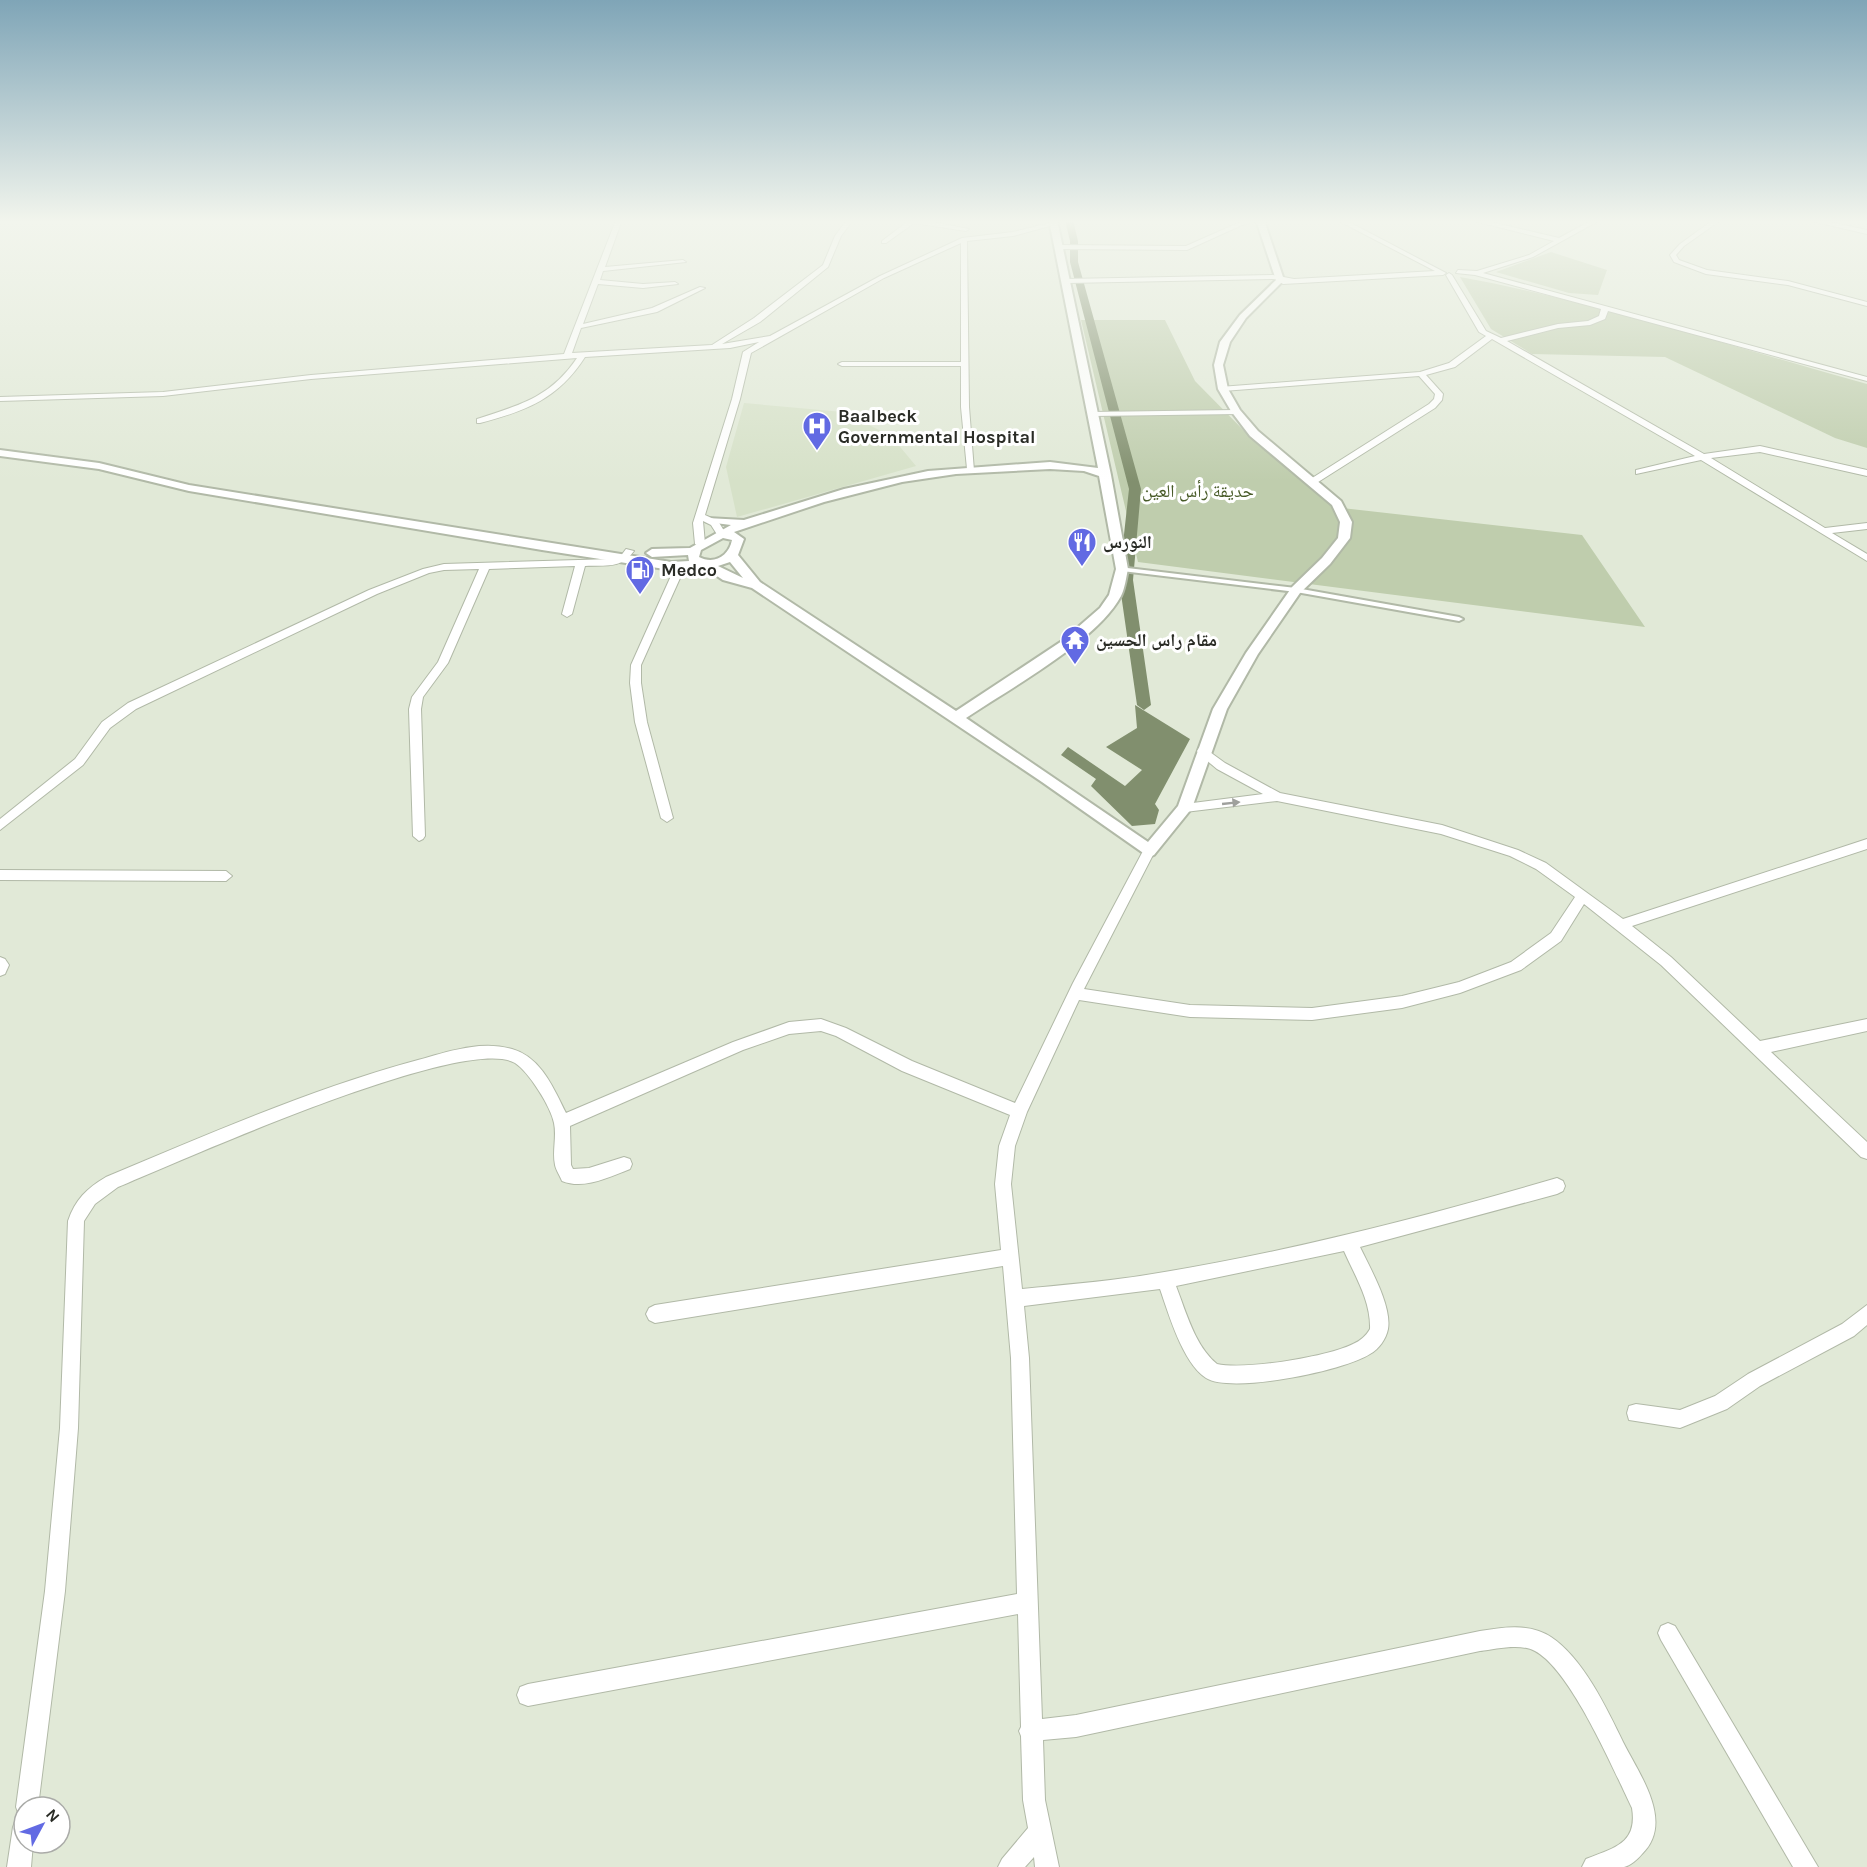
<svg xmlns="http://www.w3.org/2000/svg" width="1867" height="1867" font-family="Karla,'Noto Naskh Arabic',sans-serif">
  <rect width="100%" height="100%" fill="#e1e9d7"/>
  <path fill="#d6e1c8" d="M744,403l99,9 48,24 25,30 -179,51 -11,-50z"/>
  <g fill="#bfcdad">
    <path d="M1551,252l56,18 -9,25 -29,-2 -73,-21z"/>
    <path d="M1460,277c138,25 273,70 407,107v64l-32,-10 -170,-81 -133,-3 -41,-25z"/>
    <path d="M1081,320h84l30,61 63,64 84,63 240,27 63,92 -507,-65z"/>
  </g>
  <path fill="#818f6e" d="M1135,705l55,34 -35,65 4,6 -4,14 -23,2 -41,-40 5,-7 -35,-24 7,-8 57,39 17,-16 -36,-23 31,-19z"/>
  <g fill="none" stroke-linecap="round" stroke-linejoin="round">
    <path fill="#818f6e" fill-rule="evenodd" d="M1065,220h8l5,21v21l63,227 -8,91 18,125 -7,5 -7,-5 -18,-125 10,-91 -59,-227v-21z"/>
    <g stroke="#b1b9a7" stroke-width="4">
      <path id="pedestrian" d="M1119,567l177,21 163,29 4,2 -4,2 -163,-29 -174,-21h-3z"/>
    </g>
    <g stroke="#b1b9a7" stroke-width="2">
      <g id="minor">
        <path d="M616,220h6l-17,47 78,-7 3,2 -83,9 -3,9 43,4 32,-2 3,2 -35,4 -45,-4 -15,40 69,-16 48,-21 5,1 -48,24 -76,16 -9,25 140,-8 42,-27 69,-53 12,-29 12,-16h6l-12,16 -13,31 -68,55 -38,22 48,-8 110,-60 82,-38 51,-6 41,-10 3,2 -44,12 -46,5 2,166 5,64 -7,-2 -6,-62v-41h-119l-4,-2 4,-2h119v-119l-77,35 -133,75 -11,46 -35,116 13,6 8,13 -8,2 -7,-11 -8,-4 2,23 -5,3 -5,-3 -2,-21 39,-124 11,-47 16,-10 -29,6 -145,9c-27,42 -59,54 -105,66h-3v-4c43,-14 74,-22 100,-61l-266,21 -148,17 -163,5v-4l163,-5 148,-17 253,-21z"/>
        <path d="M905,220h17l47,9 -3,2 -52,-8 -28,20h-4v-2l25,-19z"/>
        <path d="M1248,220h13l-19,5 -55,25 -128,-1 -3,-2 3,-2 127,1 52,-23z"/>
        <path d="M1337,220h8l101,53 -3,2 -160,9 -3,-2 1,-2 -8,-1 -206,4 -3,-2 3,-2 206,-4 21,4 141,-8z"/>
        <path d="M1470,220h12l77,18 33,-18h8l-67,37 -50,16 384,104v4l-259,-70 -3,8 -15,6 -32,3 -51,13 197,113 56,-8 107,24v6l-107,-24 -49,6 114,70 42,-5v6l-35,4 35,21v7l-166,-101 -65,14v-4l59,-14 -203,-117 -37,28 -29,8 17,19 -1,6 -7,8 -120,76h-6v-4l120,-76 5,-5 1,-5 -16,-18 -196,15h-3v-4l200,-15 29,-9 37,-27 -7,-4 -33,-57 3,-2 3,2 34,56 15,7 57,-14 30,-3 11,-5 2,-7 -126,-34 -19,-2 2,-3 19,1 52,-16 25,-14z"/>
        <path d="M1713,220h8l-37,26 -8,9 3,5 28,10 81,11 79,21v4l-79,-21 -82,-11 -32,-12 -4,-7 10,-11z"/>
        <path d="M1807,220h13l47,10v4z"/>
        <path d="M1235,410l4,2 -1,2 -145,2 -4,-2 4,-2z"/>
        <path d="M626,549l8,2c-13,18 -28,14 -49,15l-13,48 -5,3 -5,-3 13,-48 -86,3 -41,94 -25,34 -2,12 4,127 -2,3 -4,2 -6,-5 -4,-127 3,-12 26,-35 41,-93 -35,1 -15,3 -52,21 -241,115 -26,19 -27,37 -83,65v-11l75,-60 27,-37 26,-19 241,-113 54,-21 21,-5 170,-5 6,-2z"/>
        <path d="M680,564l5,3 -44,98v18l6,39 26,96 -6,4 -6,-4 -26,-96 -5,-39 1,-18 44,-98z"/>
        <path d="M1203,747l22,16 55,30 162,32 76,25 28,13 77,56 244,-80v10l-235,77 39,31 89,84 107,-22v12l-96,21 96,90v17l-6,-2 -200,-192 -77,-61 -23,37 -40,29 -61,23 -58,15 -90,12 -122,-3 -111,-17 -52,112 -12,34 -4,38 11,105c39,-4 79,-7 118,-13 141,-22 280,-58 417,-98l6,3 2,5 -2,5 -6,3 -197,53c10,21 32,59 28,82 -2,10 -9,20 -18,25 -26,17 -139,40 -164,24 -23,-15 -37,-63 -46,-89l-136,17 5,52 13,361 34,-4 404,-84c24,-4 50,-8 71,6 32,21 56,72 72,105 16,32 52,80 19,112 -4,5 -12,12 -18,13 -13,0 -29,0 -42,0l4,-8c27,-11 52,-15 46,-51 -18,-37 -61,-138 -97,-157 -15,-8 -39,-2 -55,0l-404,86 -33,3 2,60 14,67h-24l-1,-10 -9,10h-27l4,-8 26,-31 -5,-28 -2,-64 -2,-5 2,-4 -3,-113 -490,92 -8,-3 -3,-8 3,-8 8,-3 489,-90 -6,-236 -8,-92 -348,57 -6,-3 -3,-6 3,-6 6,-3 346,-55 -6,-66 4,-38 11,-31 -108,-44 -66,-35 -15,-5 -32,3 -46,16 -173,76 1,39 2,4 16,-1 35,-11 6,2 2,5 -2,5c-21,8 -46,21 -68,12 -2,-5 -6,-11 -7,-16 -3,-14 2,-28 -1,-42 -3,-16 -25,-51 -39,-60 -50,-30 -337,99 -397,124l-23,17 -11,17 -6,207 -13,163 -27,216h-14v36h9l-2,24h-24l6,-40 3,-8 6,-3 -3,-1 -3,-8 29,-216 15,-163 8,-207c7,-21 19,-33 38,-44 103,-43 205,-88 312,-117 29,-8 63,-20 94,-11 29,8 42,40 54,64l167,-71 56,-20 32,-3 25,9 66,33 103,42 58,-120 70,-132 6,-5 6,5 -71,138 106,16 122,3 90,-12 57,-14 52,-20 40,-29 24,-36 -39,-28 -26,-13 -69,-22 -164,-33 -92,11 -4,-1 -2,-3 6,-4 78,-10 -46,-25 -18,-15 -2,-3 2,-3zM1344,1251c11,25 27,50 26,78 -4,7 -10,12 -17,15 -26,13 -108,26 -136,20 -22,-18 -31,-52 -41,-78z"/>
        <path d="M0,870l226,1 6,5 -6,5 -226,-1z"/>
        <path d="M0,957l5,2 4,6 -4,9 -5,2z"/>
        <path d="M1867,1305v20l-13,11 -94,50 -33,23 -47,19 -51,-8 -2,-7 2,-7 7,-2 44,6 35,-14 33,-22 94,-50z"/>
        <path d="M1668,1623l7,3 143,241h-25l-132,-227 -3,-7 3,-7z"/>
      </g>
    </g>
    <g stroke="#b1b9a7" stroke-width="4">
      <path id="tertiary" d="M1049,220h8l54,255 17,94c-2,9 -3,19 -7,27 -24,45 -112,93 -155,122l182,124 30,-36 35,-97 33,-56 46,-66 30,-29 16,-20 2,-16 -8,-17 -82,-69 -19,-25 -13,-22 -4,-24 6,-23 20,-27 36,-35 -20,-60h8l20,60 -38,38 -16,24 -7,23 5,24 12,21 18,21 83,70 11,21 -2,16 -20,26 -30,29 -42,61 -31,55 -35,99 -38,47 -5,2 -107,-75 -290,-194 -29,-8 -21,-14 -31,4 -129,-20 -353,-59 -90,-22 -99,-13v-6l99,13 90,22 482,77 18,-1 -1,-6 -36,2 -6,-4 6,-4 38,-1 41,-23 -24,-3v-4l37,2 100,-31 84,-18 122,-9 48,6zM1050,469l34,2 15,5 17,93 -7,26 -9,13 -38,33 -106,70 -196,-129 -22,-27 6,-16 -10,-7 90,-30 78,-20 54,-8zM723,538l9,2c-3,16 -18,25 -33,17l2,-7zM730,562l13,16 -25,-12z"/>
    </g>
    <use href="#pedestrian" fill="#fff" fill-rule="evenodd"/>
    <use href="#minor" fill="#fff" fill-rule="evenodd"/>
    <use href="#tertiary" fill="#fff" fill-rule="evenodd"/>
  </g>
  <defs><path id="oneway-solid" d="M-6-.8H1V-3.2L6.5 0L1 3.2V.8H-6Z" transform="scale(1.5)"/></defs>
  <use fill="#9fa09d" href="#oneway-solid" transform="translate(1231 803) rotate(-6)"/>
  <linearGradient id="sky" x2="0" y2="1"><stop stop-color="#7fa5b7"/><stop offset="0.46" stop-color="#f2f5ed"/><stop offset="1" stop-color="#f2f5ed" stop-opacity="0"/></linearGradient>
  <rect width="1867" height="482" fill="url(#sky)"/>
  <defs>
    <g id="hospital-pin" transform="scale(1.5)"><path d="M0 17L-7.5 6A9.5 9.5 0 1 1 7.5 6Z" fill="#626ae3" stroke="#fff"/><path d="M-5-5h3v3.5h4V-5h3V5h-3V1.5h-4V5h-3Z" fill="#fff"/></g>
    <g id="restaurant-pin" transform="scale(1.5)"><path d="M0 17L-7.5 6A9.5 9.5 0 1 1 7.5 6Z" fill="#626ae3" stroke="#fff"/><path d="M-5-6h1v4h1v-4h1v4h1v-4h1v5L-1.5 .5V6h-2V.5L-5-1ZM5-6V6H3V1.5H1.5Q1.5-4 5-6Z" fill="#fff"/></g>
    <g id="fuel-pin" transform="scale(1.5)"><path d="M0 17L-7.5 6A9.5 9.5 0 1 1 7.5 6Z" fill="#626ae3" stroke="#fff"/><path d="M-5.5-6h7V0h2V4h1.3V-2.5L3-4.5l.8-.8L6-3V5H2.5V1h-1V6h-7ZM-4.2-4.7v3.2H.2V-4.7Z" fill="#fff"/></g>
    <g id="temple-pin" transform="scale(1.5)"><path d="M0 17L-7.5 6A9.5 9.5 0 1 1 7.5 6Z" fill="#626ae3" stroke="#fff"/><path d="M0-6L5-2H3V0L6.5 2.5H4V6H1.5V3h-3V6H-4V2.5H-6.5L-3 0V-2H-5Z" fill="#fff"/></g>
  </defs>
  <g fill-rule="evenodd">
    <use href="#hospital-pin" x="817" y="426"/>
    <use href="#restaurant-pin" x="1082" y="542"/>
    <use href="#fuel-pin" x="640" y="570"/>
    <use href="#temple-pin" x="1075" y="640"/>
  </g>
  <g text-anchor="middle" stroke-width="6" stroke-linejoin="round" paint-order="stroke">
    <g font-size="18" font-weight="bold" fill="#2a2c26" stroke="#fff" text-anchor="start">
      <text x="838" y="422">Baalbeck<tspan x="838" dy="21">Governmental Hospital</tspan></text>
      <text x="1103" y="548">النورس</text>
      <text x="661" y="576">Medco</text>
      <text x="1096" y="646">مقام راس الحسين</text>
    </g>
    <g font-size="18" fill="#475a27" stroke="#fff">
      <text x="1198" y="497">حديقة رأس العين</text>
    </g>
  </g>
  <g transform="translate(42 1825) rotate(49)"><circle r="28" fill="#ffffff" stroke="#aaaba8" stroke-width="1.5"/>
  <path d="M0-4.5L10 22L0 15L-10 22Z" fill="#626ae3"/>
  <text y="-9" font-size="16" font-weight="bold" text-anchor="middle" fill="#2a2c26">N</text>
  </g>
</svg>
